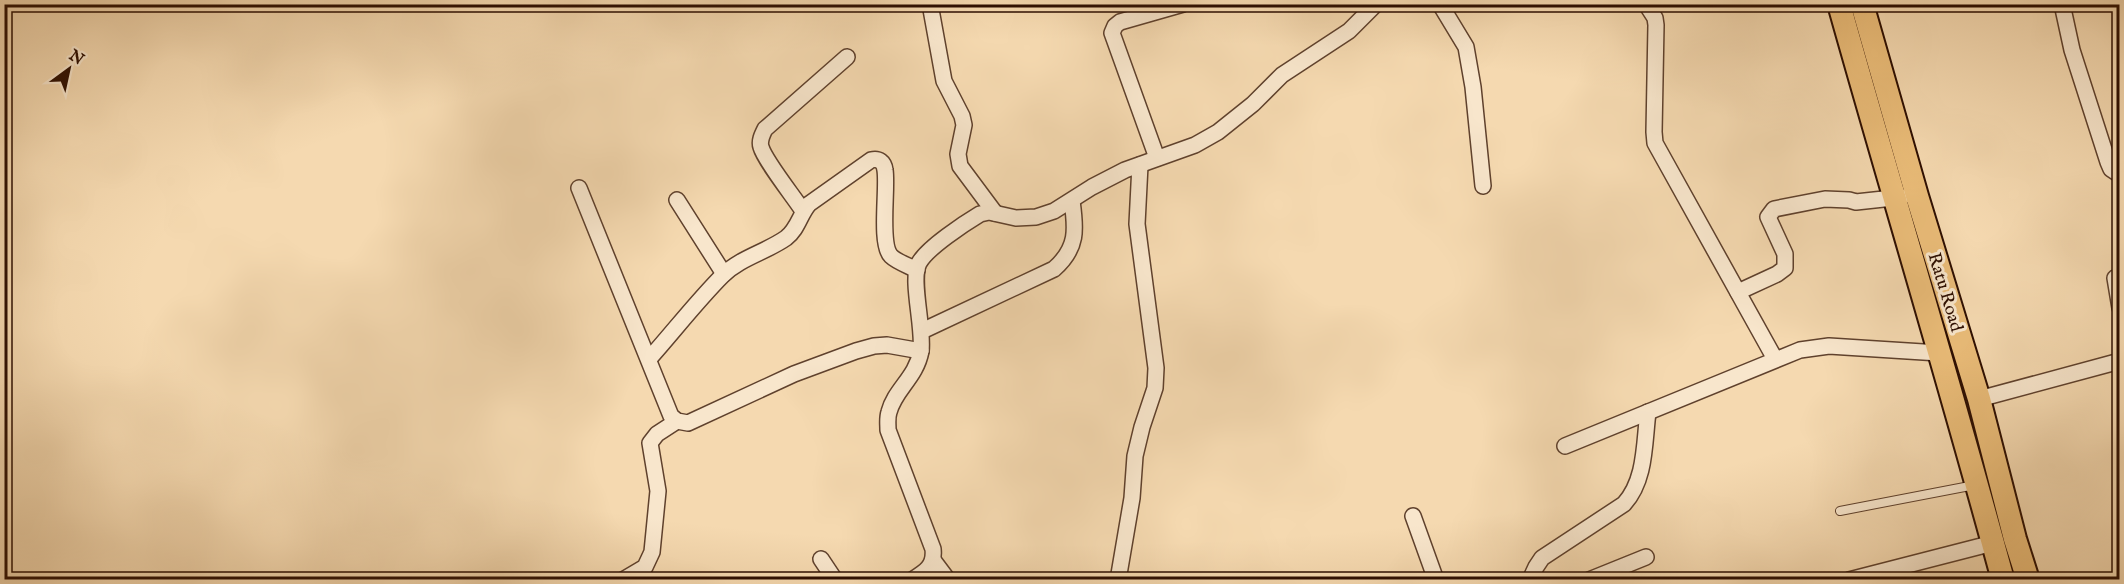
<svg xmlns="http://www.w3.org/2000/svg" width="2124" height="584" font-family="'IM FELL English',serif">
  <rect width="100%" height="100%" fill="#f5d9b0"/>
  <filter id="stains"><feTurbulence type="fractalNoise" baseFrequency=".00333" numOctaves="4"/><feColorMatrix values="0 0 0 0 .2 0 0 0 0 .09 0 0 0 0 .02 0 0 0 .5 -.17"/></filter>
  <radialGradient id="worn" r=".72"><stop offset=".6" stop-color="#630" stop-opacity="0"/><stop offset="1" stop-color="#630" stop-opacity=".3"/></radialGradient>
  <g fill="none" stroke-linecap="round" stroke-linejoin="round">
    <g stroke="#5f412d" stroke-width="10">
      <path id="lane" d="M1840,511l135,-26"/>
    </g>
    <g stroke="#5f412d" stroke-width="18">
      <g id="street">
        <path d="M930,4l14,77 18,35 2,9 -6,29 2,12 35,47"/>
        <path d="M1440,4l26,43 7,40 10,99"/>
        <path d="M1646,4l9,14 1,7 -2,107 1,11 120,216"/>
        <path d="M2062,4l10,46 36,112 3,7 9,6"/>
        <path d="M1157,158l-45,-125 3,-7 5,-4 63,-18"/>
        <path d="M579,188l92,228 6,5 11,2 106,-49 62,-23 18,-5 13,-1 34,6"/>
        <path d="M677,200l47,74"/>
        <path d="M803,211c-9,-14 -38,-50 -42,-64 -2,-6 1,-12 4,-18l82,-72"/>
        <path d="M2115,278l5,30"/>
        <path d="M1738,292l39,-18 8,-6v-14l-17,-37 6,-8 51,-10 24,1 7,2 46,-5"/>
        <path d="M922,331l132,-62c24,-21 22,-40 18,-68"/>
        <path d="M649,359c25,-28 48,-58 74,-84 17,-17 43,-23 63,-37 12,-9 14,-24 23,-34l62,-44c8,-2 13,2 14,10 3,18 -6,74 6,86 6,6 18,10 26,14"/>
        <path d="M1979,399l141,-38"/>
        <path d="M1565,446l235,-96 29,-4 110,7"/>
        <path d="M1413,516l23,64"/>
        <path d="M821,559l14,21"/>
        <path d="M933,560l15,20"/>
        <path d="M623,580l22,-13 7,-15 6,-61 -8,-48 7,-9 20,-13"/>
        <path d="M912,580c13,-8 23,-14 21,-31l-45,-119c0,-6 -1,-12 1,-18 6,-23 27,-34 32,-61 3,-24 -11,-72 -2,-88 8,-15 46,-40 61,-49l9,-2 27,6 20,-1 18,-6 38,-24 33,-17 70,-25 23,-13 35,-28 29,-29 67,-44 27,-27"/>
        <path d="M1118,580l14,-82 3,-42 7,-29 13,-39 1,-20 -19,-144 3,-59"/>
        <path d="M1530,580l6,-13 6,-9 82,-54c22,-24 20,-61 24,-92"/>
        <path d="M1589,580l57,-23"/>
        <path d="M1849,580l144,-37"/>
      </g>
    </g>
    <g stroke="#2d0e01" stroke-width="26">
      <g id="primary">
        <path d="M1839,4c54,192 112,383 164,576"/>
        <path d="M1862,4l55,192 62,203 36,140 13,41"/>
      </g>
    </g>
    <use href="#lane" stroke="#f8e6cc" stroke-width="8"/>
    <use href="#street" stroke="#f8e6cc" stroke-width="15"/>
    <use href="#primary" stroke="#eabc78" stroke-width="22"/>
  </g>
  <g text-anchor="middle" stroke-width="6" stroke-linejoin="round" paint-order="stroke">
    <g font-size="18" fill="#2d0e01" stroke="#f8e6cc">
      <text transform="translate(1946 292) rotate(73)" y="6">Ratu Road</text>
    </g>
  </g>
  <rect width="2124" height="584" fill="none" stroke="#f5d9b0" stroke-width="24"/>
  <rect x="6" y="6" width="2112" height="572" fill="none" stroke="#2d0e01" stroke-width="3"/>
  <rect x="12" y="12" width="2100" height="560" fill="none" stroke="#2d0e01" stroke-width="1.5"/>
  <g transform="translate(69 69) rotate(33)" stroke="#f8e6cc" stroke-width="4.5" paint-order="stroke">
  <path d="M0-4.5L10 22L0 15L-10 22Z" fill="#2d0e01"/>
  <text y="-9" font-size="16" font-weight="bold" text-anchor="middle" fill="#2d0e01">N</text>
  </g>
  <rect width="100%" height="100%" filter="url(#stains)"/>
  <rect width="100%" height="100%" fill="url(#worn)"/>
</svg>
